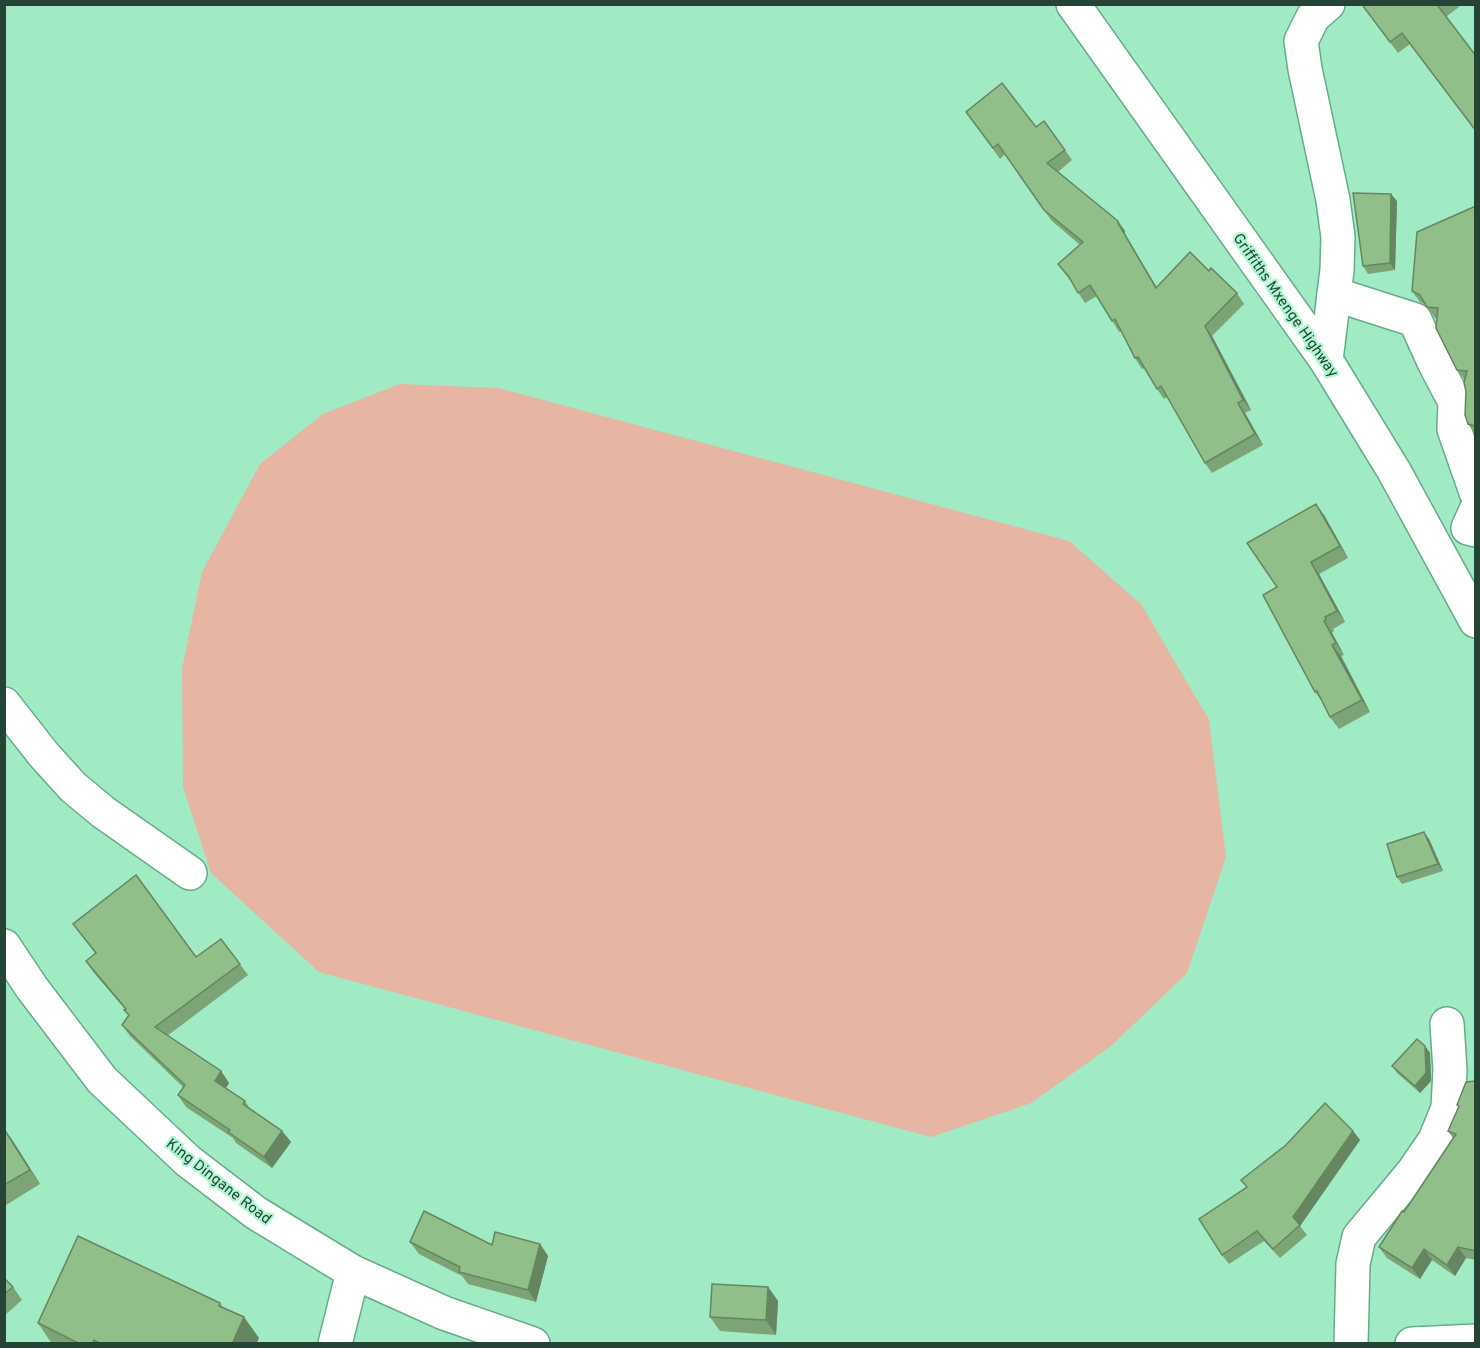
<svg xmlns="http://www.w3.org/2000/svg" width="1480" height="1348" font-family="Overpass,sans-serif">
  <rect width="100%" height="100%" fill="#a0eac4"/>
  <path fill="#e6b5a3" d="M400,384l99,4 570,153 72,63 68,116 17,137 -39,116 -76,73 -80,57 -100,34 -612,-165 -108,-99 -28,-86 -1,-118 20,-97 58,-108 63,-50z"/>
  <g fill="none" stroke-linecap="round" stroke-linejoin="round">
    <g stroke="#65ad8a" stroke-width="36">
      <g id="minor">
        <path d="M1073,4l253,356 68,111 82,150"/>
        <path d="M1334,294l81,26 19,42 21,40 -1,27 22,63"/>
        <path d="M1326,360l11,-90 1,-33 -5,-37 -28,-131 -4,-28 12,-24 15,-13"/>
        <path d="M1476,510l-8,18 8,2"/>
        <path d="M4,704l40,51 29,32 30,25 87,61"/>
        <path d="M4,946l28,42 70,92 86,81 68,52 97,59 91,41 89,31"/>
        <path d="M335,1344l18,-72"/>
        <path d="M1351,1344l2,-80 6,-27 54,-65 22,-32 13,-32 2,-38 -3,-46"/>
        <path d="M1412,1344l64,-3"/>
      </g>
    </g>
    <use href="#minor" stroke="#fff" stroke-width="33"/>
  </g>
  <g fill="#7ca476">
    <path d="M1364,4h93l2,3 -61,46 -35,-47z"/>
    <path d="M966,112l70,15 8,-6 28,39 -14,12 67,59v3l31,53 53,-16 28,22 7,11 -32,32 39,74 -6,3 18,32 -51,28 -7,-10 -38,-66 -3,2 -7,-10 -12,-21 -3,1 -7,-11 -14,-27 -2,1 -22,-36 -12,7 -13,-20 -14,-19 22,-19 -29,-25 -46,-66 -5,5z"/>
    <path d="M1397,201l-2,69 -27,4 -5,-8z"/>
    <path d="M1476,206v229l-8,-11 -3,-44 -8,-10 -20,-51 -2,-1 -9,-13 -6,-3 -8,-11z"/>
    <path d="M1324,515l24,43 -29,16 26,48 -12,7 1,2 -2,2 12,22 -3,1 29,56 -31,17 -9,-12 -6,-13 -9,-12 -38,-105z"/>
    <path d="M1429,839l14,32 -41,13 -5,-7z"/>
    <path d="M73,924l123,33 25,-18 27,36 -81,61 54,35 8,12 -3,5 19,13 5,8 32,22 9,11 -19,26 -36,-25 -3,-5 -47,-31 -8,-12 5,-8 -53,-51 -8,-11 7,-9 -4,-7 -31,-36 -8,-12 9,-8z"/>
    <path d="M1425,1046l5,7 1,28 -11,12 -23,-20 -5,-7z"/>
    <path d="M1476,1081v179l-10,-2 -11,18 -23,-16 -12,19 -33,-21 -8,-11 25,-35 49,-74 -5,-7 11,-24 -2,-2z"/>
    <path d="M4,1129l36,55 -34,21 -2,-1z"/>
    <path d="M1353,1131l7,9 -60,86 7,9 -27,23 -16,-17 -35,23 -7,-9 24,-68z"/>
    <path d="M410,1242l82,3 48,-1 8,12 -12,46 -68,-18 -6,-8 -43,-22z"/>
    <path d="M4,1278l9,9 9,13 -18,16z"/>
    <path d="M768,1287l10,14 -2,34 -56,-4 -10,-14z"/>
    <path d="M220,1303l3,4 36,31 -3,6h-204l-14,-21z"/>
  </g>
  <g fill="#658660">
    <path d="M1391,194l6,7 -2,69 -5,-7z"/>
    <path d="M1118,221l7,10v3l38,64 -7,-10 -38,-65z"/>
    <path d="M1205,326l7,10 39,74 -8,-10z"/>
    <path d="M1238,403l7,10 18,32 -8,-11z"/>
    <path d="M1316,504l8,11 24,43 -8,-12z"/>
    <path d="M1311,562l8,12 26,48 -8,-11z"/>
    <path d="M1324,621l8,12 12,22 -8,-12z"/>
    <path d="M1332,645l9,11 29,56 -8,-12z"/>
    <path d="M1424,832l5,7 14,32 -5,-7z"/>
    <path d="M1425,1046l5,7 1,28 -11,12 -5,-7z"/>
    <path d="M221,1071l8,12 -6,10 -8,-12z"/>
    <path d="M4,1129l9,12 27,43 -10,-14z"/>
    <path d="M282,1131l9,11 -19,26 -8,-11z"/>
    <path d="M1353,1131l7,9 -60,86 -7,-9z"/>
    <path d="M540,1244l8,12 -12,46 -8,-12z"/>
    <path d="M1458,1247l8,11 -11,18 -8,-11z"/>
    <path d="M1424,1249l8,11 -12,19 -8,-11z"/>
    <path d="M768,1287l10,14 -2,34 -10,-15z"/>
    <path d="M244,1317l15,21 -3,6h-24z"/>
  </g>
  <g fill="#90bf89" stroke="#658660" stroke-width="1.5">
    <path d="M1364,4h76l-2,2 38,50v75l-74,-98 -12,9 -27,-36z"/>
    <path d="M1002,83l34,44 8,-6 21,29 -18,13 71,58v2l38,65 34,-36 19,19 2,-3 26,25 -32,33 38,74 -5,3 17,31 -50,29 -44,-77 -4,3 -19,-32 -3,1 -20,-39 -3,2 -22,-36 -12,8 -9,-16 -11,-13 25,-22 -39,-32 -46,-66 -5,4 -27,-36z"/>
    <path d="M1353,193l38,1 -1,69 -27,3z"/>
    <path d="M1476,206v220l-8,-2 -3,-9 1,-24 -2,-8 3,-12 -10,-1 -21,-42 2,-20 -11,-1 -7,-12 -8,-4 5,-59z"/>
    <path d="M1316,504l24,42 -29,16 26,49 -12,6 1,3 -2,1 12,22 -4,2 30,55 -32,17 -13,-26 -2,1 -52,-97 14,-8 -30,-44z"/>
    <path d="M1424,832l14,32 -41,13 -10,-33z"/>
    <path d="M136,875l60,82 25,-18 19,25 -85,63 66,44 -6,10 30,20 -2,3 39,27 -18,26 -36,-25 2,-2 -52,-35 7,-10 -63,-60 7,-10 -5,-5 2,-1 -40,-48 10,-8 -23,-29z"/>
    <path d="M1417,1039l8,7 1,27 -11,13 -23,-20z"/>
    <path d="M1476,1081v170l-18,-4 -11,18 -23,-16 -12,19 -33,-21 23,-36 2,1 52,-78 -8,-3 11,-25 -2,-1 2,-5 7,-18z"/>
    <path d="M1325,1103l28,28 -60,86 7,8 -27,24 -16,-18 -35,24 -23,-36 48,-32 -6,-7 45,-35z"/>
    <path d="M4,1129l26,41 -26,15z"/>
    <path d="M424,1211l68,34 3,-13 45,12 -12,46 -69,-18 1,-5 -50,-25z"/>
    <path d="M78,1236l142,67 -1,3 25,11 -12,27h-131l-7,-4 -2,4h-12l-42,-21z"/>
    <path d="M4,1278l9,9 -9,7z"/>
    <path d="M712,1284l56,3 -2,33 -56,-3z"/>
  </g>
  <g text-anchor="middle" stroke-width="4.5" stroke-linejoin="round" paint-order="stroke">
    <g font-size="15" fill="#264435" stroke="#adf7d1">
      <text transform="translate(1286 305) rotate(55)" y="5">Griffiths Mxenge Highway</text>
      <text transform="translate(219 1181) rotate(38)" y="5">King Dingane Road</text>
    </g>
  </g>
  <rect width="1480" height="1348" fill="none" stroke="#264435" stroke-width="12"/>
</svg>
